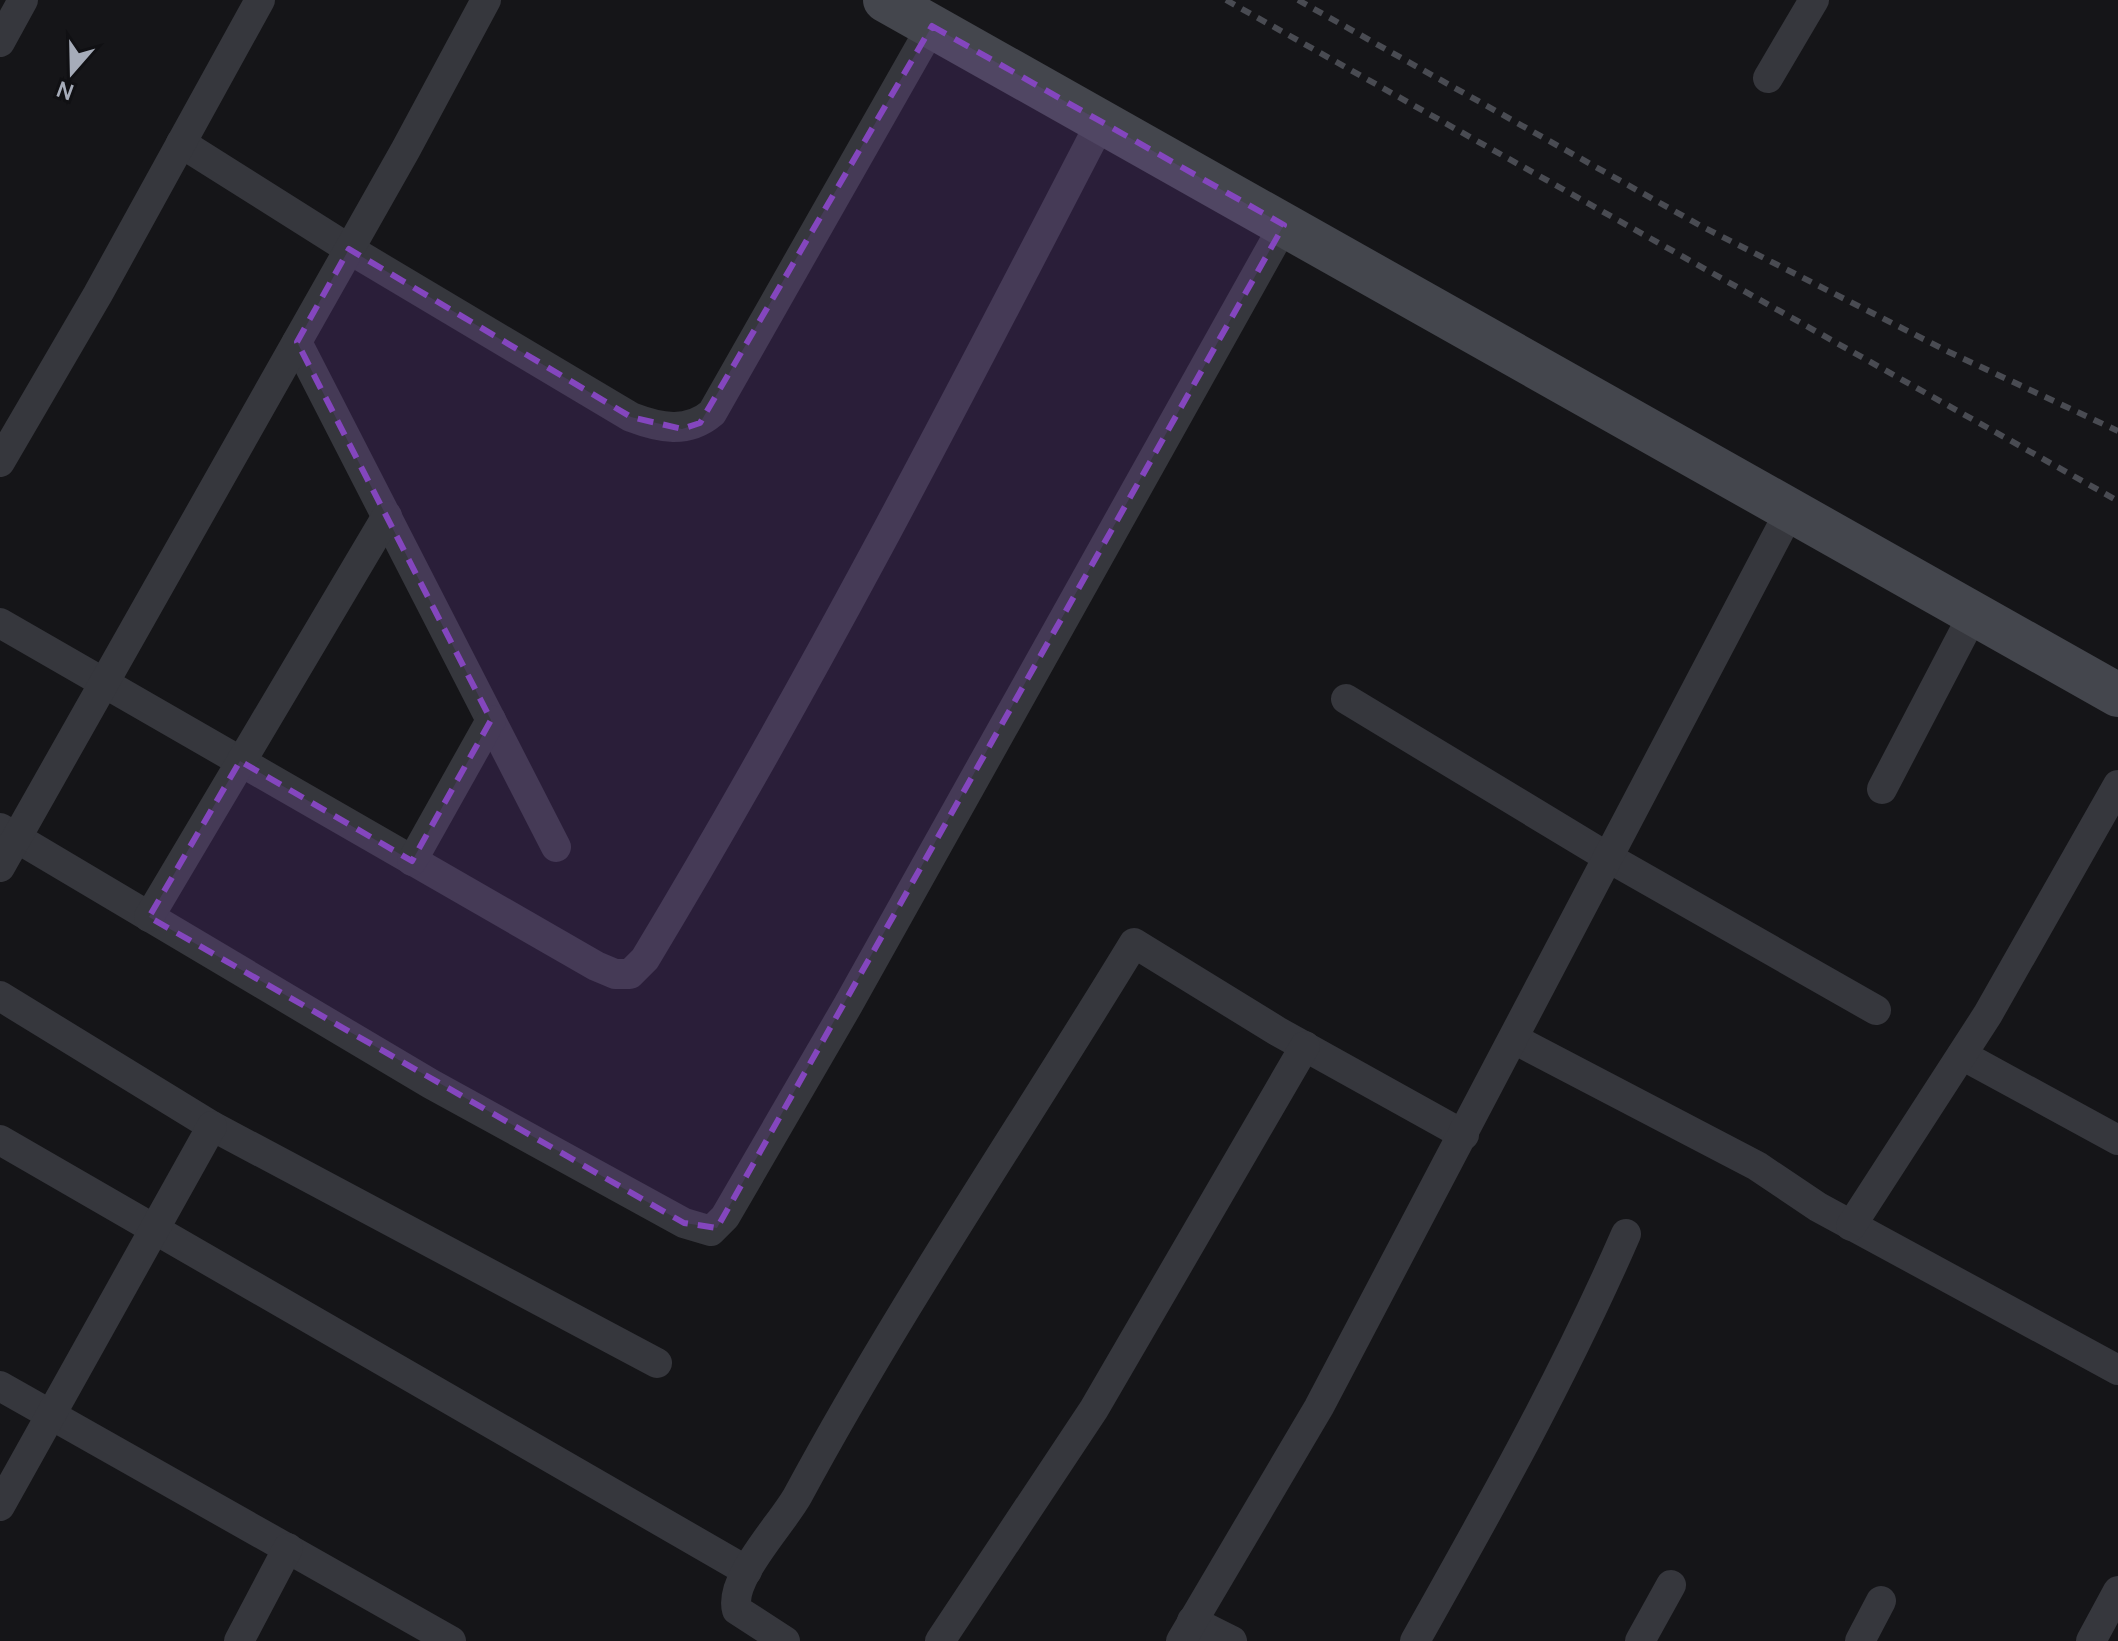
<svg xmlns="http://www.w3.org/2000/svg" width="2118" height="1641" font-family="Manrope,sans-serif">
  <rect width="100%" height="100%" fill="#151518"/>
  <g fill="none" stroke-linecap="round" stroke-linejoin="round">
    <g stroke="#36373d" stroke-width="30">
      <path d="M0,42l23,-42"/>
      <path d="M1768,78l46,-78"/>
      <path d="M181,143l168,106 282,168c29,11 56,17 81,-4l220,-387"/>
      <path d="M297,342l259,505"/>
      <path d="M0,462l98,-168 162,-294"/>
      <path d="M0,623l596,343 19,8h15l15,-15c164,-272 310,-555 456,-837"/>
      <path d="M1346,699l263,159 267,152"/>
      <path d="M1882,789l92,-176"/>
      <path d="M0,828l431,256 253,139 27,8 14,-14 123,-212 436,-780"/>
      <path d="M412,861l79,-141"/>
      <path d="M0,867l406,-718 80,-149"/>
      <path d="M149,917l238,-401"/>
      <path d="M0,996l212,130 445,237"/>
      <path d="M1514,1039l243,127 61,41 300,163"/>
      <path d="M1962,1055l156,85"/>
      <path d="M0,1140l747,431"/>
      <path d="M1851,1226l137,-212 130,-229"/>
      <path d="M0,1386l451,255"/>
      <path d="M0,1506l212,-380"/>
      <path d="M1192,1621l40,20"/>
      <path d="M239,1641l49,-93"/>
      <path d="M785,1641l-48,-31c-9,-31 46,-87 61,-115 102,-189 224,-368 336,-552l143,88 187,104"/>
      <path d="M940,1641l154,-232 211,-363"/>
      <path d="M1181,1641l138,-234 471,-896"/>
      <path d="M1415,1641c75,-133 150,-267 211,-407"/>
      <path d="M1640,1641l31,-56"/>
      <path d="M1860,1641l21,-40"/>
      <path d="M2091,1641l27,-50"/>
    </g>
    <path stroke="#44464d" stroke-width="44" d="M885,0l1233,695"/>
    <g stroke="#494b52" stroke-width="6" stroke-dasharray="10 8" stroke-linecap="butt">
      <path d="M1226,0l892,501"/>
      <path d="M1298,0l403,226 248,126 169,79"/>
    </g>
  </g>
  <path fill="#8446be" fill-opacity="0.2" stroke="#8446be" stroke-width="6" stroke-dasharray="16 10" stroke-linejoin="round" d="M932,26l352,199 -567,1003 -33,-5 -535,-306 91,-156 172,100 79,-141 -194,-378 52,-93 282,168 51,12 18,-6z"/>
  <g transform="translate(72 72) rotate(200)" stroke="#101013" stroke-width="6" paint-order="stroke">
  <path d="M0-6L14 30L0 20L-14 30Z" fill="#a6acb9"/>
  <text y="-12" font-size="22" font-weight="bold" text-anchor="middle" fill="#a6acb9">N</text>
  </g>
</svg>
